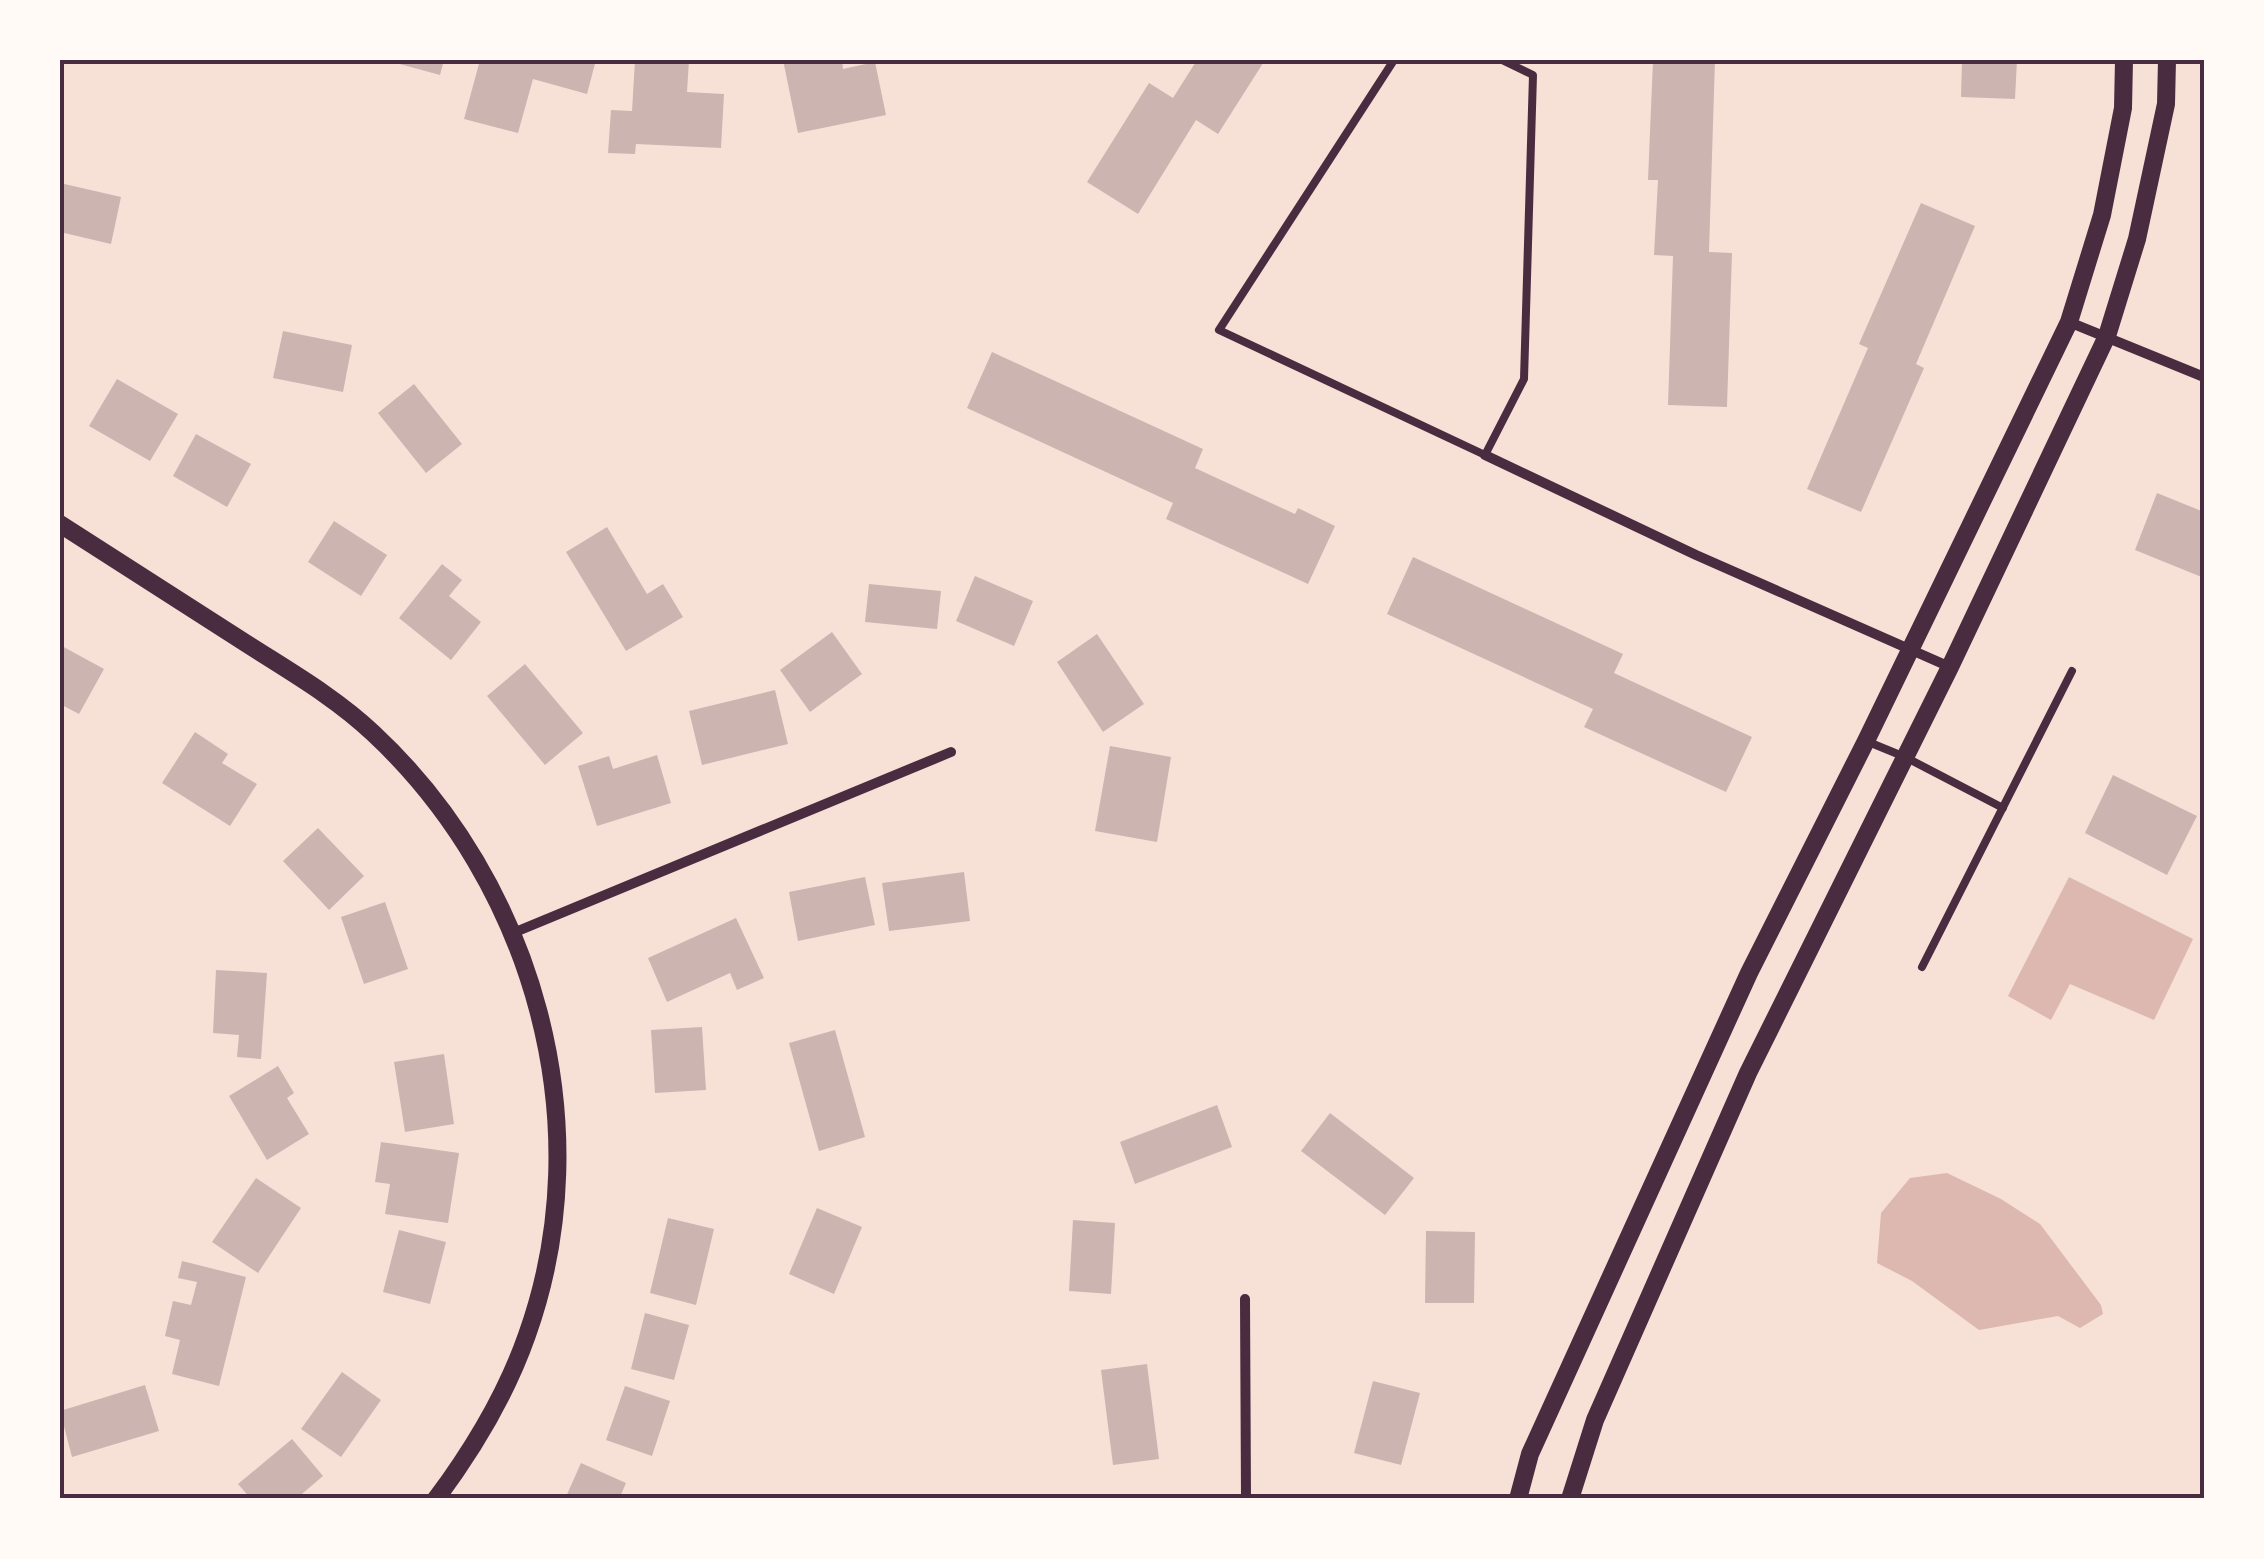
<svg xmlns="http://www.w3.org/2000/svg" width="2264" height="1559" font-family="Signika,sans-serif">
  <rect width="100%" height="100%" fill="#f7e1d7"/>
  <g fill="#dcb8b0">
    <path d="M2069,877l124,62 -39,81 -84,-36 -19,36 -43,-24z"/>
    <path d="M1947,1173l54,26 39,25 61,81 2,9 -23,14 -22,-12 -79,14 -67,-49 -35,-18 4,-50 29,-35z"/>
  </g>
  <g fill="#ccb4b1">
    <path d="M385,60h59l-4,15z"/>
    <path d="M480,60h116l-9,34 -54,-15 -15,54 -54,-14z"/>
    <path d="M635,60h54l-2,32 37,2 -3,54 -85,-4 -1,10 -27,-1 3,-43 21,1z"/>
    <path d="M783,60h59l1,9 32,-7 11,53 -88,18z"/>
    <path d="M1197,60h68l-47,74 -22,-14 -58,94 -51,-32 62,-99 24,15z"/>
    <path d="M1653,60h62l-6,192 23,1 -5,154 -59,-2 5,-149 -19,-1 4,-75h-10z"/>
    <path d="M1962,60h55l-2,39 -54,-2z"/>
    <path d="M60,183l61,14 -10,47 -51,-12z"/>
    <path d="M1921,203l54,23 -59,138 8,4 -63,144 -54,-23 61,-141 -9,-4z"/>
    <path d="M283,331l69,14 -9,47 -70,-14z"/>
    <path d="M992,352l211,97 -8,19 100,46 3,-6 37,18 -27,58 -142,-65 7,-16 -206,-95z"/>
    <path d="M117,379l61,35 -28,47 -61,-35z"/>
    <path d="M414,384l48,60 -36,29 -48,-60z"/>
    <path d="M196,434l55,30 -24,43 -54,-31z"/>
    <path d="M2157,493l47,19v66l-69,-28z"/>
    <path d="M334,521l53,34 -26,41 -53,-34z"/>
    <path d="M607,527l40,67 16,-10 20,33 -57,34 -60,-99z"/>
    <path d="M1413,557l210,97 -9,19 138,64 -26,55 -142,-65 9,-18 -206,-95z"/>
    <path d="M442,564l20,16 -13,16 32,26 -30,38 -52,-42z"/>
    <path d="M975,576l58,25 -19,45 -58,-25z"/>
    <path d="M869,584l72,7 -4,38 -72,-7z"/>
    <path d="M832,632l30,42 -52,38 -30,-42z"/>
    <path d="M1097,634l47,70 -41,28 -46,-70z"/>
    <path d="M60,645l44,24 -25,45 -19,-10z"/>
    <path d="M525,664l58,69 -38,32 -58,-69z"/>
    <path d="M775,690l13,54 -86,21 -13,-54z"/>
    <path d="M195,732l33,22 -6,9 35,21 -27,42 -68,-43z"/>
    <path d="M1110,746l61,11 -14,85 -62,-11z"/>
    <path d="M657,755l14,48 -74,23 -19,-60 31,-10 4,13z"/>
    <path d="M2113,775l84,41 -30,59 -82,-42z"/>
    <path d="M318,828l46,48 -35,34 -46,-49z"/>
    <path d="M964,872l6,49 -81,10 -7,-48z"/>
    <path d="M865,877l10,48 -77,16 -9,-49z"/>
    <path d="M385,902l23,67 -44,15 -23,-67z"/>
    <path d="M736,918l28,60 -27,12 -7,-17 -63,29 -19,-44z"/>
    <path d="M216,970l51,3 -6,86 -24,-2 2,-22 -26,-2z"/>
    <path d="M702,1027l4,63 -51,3 -4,-63z"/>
    <path d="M835,1030l30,107 -46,14 -30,-108z"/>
    <path d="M444,1054l10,70 -49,8 -11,-70z"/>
    <path d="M278,1066l16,27 -7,5 22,36 -42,26 -38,-64z"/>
    <path d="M1217,1105l15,42 -97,37 -15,-42z"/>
    <path d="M1330,1113l84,65 -29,37 -84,-64z"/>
    <path d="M381,1142l78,11 -11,70 -63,-9 5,-30 -15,-2z"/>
    <path d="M256,1178l45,30 -43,65 -46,-31z"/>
    <path d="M817,1208l45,19 -28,67 -45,-20z"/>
    <path d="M668,1218l46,11 -18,76 -46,-12z"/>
    <path d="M1073,1220l42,3 -4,71 -42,-3z"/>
    <path d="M399,1230l47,12 -16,62 -47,-12z"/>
    <path d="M1426,1231l49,1 -1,71h-49z"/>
    <path d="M182,1261l64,16 -27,109 -47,-12 8,-34 -15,-4 8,-35 18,4 6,-23 -19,-4z"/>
    <path d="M645,1313l44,12 -15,55 -43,-11z"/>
    <path d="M1147,1364l12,95 -46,6 -12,-95z"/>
    <path d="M342,1372l39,28 -40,57 -40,-28z"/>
    <path d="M1373,1381l47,12 -19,72 -47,-12z"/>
    <path d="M145,1385l14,46 -87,26 -12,-46z"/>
    <path d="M625,1386l45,15 -18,55 -46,-16z"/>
    <path d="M292,1439l31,37 -27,23h-45l-13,-15z"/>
    <path d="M581,1463l45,20 -7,16h-54z"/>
  </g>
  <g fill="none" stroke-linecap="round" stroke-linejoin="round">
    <g stroke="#4a2c40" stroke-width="8">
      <path d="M1394,60l-175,270 266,125 39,-76 9,-304 -31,-15"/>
      <path d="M1866,741l39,16 98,51"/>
      <path d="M1922,967l150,-296"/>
    </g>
    <g stroke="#4a2c40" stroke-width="10">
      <path d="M2069,322l135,55"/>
      <path d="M1485,455l211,100 254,112"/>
      <path d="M513,933l438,-181"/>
      <path d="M1245,1299l1,200"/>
    </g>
    <g stroke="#4a2c40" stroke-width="18">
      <path d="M60,524c61,39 123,79 184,118 45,29 91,55 129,91 161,150 229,392 154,602 -21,60 -53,113 -91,164"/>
      <path d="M1518,1499l12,-45 219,-481 117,-232 203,-419 33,-107 21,-107 1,-48"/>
      <path d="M1570,1499l25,-79 153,-347 202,-406 157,-331 30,-97 29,-135 1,-44"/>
    </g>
  </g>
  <rect width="2264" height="1559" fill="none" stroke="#fffaf5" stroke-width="125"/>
  <rect x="62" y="62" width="2140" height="1434" fill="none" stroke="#4a2c40" stroke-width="4"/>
</svg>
